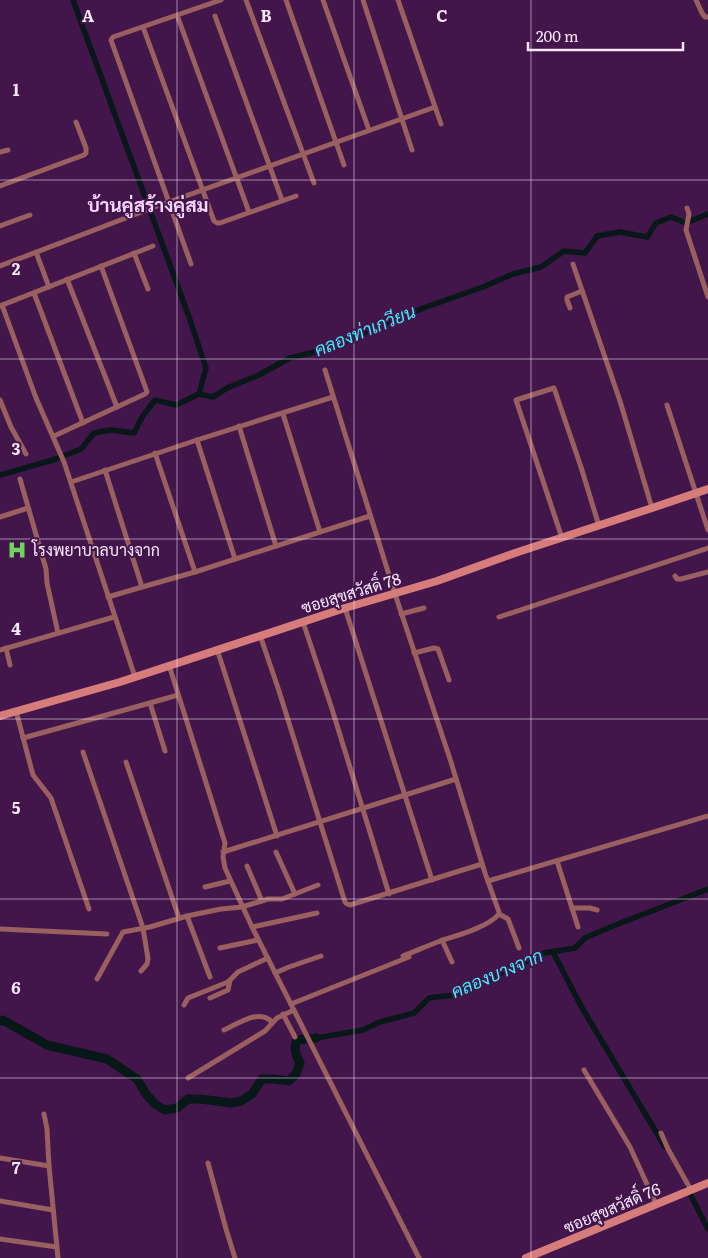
<svg xmlns="http://www.w3.org/2000/svg" width="708" height="1258" font-family="Literata,Sarabun,serif">
  <rect width="100%" height="100%" fill="#42154b"/>
  <g fill="none" stroke-linecap="round" stroke-linejoin="round">
    <g stroke="#081718" stroke-width="5.5">
      <path d="M73,0l116,317 17,51 -7,26"/>
      <path d="M0,475l56,-16 25,-10 13,-16 17,-3 23,3 8,-16 13,-17 21,5 23,-11 14,3 14,-9 32,-13 31,-17 45,-11 39,-19 52,-21 57,-20 30,-13 28,-7 23,-16 21,2 12,-17 23,-4 27,5 9,-14 15,-6 15,6 22,-9"/>
      <path d="M553,952l28,54 84,141"/>
      <path d="M316,1038l47,-8 17,-8 34,-9 15,-15 26,-3 89,-42 31,-5 10,-10 28,-12 95,-37"/>
      <path d="M687,1188l21,41"/>
    </g>
    <path stroke="#081718" stroke-width="9" d="M0,1021l3,-1 44,25 60,14 30,20 9,15 9,10 10,6 12,-2 11,-9h12l32,4 9,-2 11,-7 10,-15h11l16,2 7,-7 4,-11c-4,-8 -7,-14 -3,-23l19,-2"/>
    <g stroke="#99605f" stroke-width="5">
      <path d="M246,0l68,183"/>
      <path d="M286,0l58,165"/>
      <path d="M323,0l46,130"/>
      <path d="M363,0l49,150"/>
      <path d="M398,0l43,124"/>
      <path d="M696,0l6,13 3,4h3"/>
      <path d="M177,15l72,197"/>
      <path d="M215,16l67,184"/>
      <path d="M143,27l71,194 3,2h3l76,-27"/>
      <path d="M0,152l8,-2"/>
      <path d="M0,186l84,-31 2,-2v-5l-10,-26"/>
      <path d="M687,208l2,6 -3,16 22,67"/>
      <path d="M0,226l30,-11"/>
      <path d="M36,252l13,35"/>
      <path d="M134,253l14,36"/>
      <path d="M191,264l-80,-224 2,-3 108,-37"/>
      <path d="M573,264l47,137 32,107"/>
      <path d="M0,266l152,-58 283,-101"/>
      <path d="M67,279l50,128"/>
      <path d="M34,293l49,130"/>
      <path d="M2,305l34,93 28,64 71,215"/>
      <path d="M0,306l153,-60"/>
      <path d="M570,308l-3,-8v-3l15,-6"/>
      <path d="M325,370l70,224 55,165 35,114 14,39v2c-11,13 -40,21 -56,26 -14,5 -27,11 -40,16"/>
      <path d="M0,400l11,27 15,27"/>
      <path d="M667,405l41,125"/>
      <path d="M283,414l37,118"/>
      <path d="M239,426l37,120"/>
      <path d="M54,436l91,-42 2,-2 -1,-3 -45,-123"/>
      <path d="M197,440l38,119"/>
      <path d="M155,453l40,119"/>
      <path d="M105,470l37,117"/>
      <path d="M20,479l26,90 1,14 11,50"/>
      <path d="M71,482l126,-42 136,-43"/>
      <path d="M0,517l28,-9"/>
      <path d="M562,538l-46,-138 38,-12 27,79 18,59"/>
      <path d="M675,576l2,3h4l27,-7"/>
      <path d="M108,597l34,-10 53,-15 175,-56"/>
      <path d="M345,608l87,272"/>
      <path d="M401,614l23,-6"/>
      <path d="M499,617l209,-69"/>
      <path d="M303,622l29,87 57,185"/>
      <path d="M260,635l19,56 66,211 2,2 3,1 132,-41"/>
      <path d="M6,648l4,17"/>
      <path d="M217,649l60,187"/>
      <path d="M0,650l114,-33"/>
      <path d="M414,653l20,-5 4,1 11,31"/>
      <path d="M169,665l56,178 -2,14 2,11 27,59 167,331"/>
      <path d="M150,703l15,48"/>
      <path d="M16,711l17,64 18,23 38,111"/>
      <path d="M23,738l127,-35 28,-8"/>
      <path d="M83,752l60,176 5,31 -1,5 -6,7"/>
      <path d="M126,762l53,156"/>
      <path d="M223,852l233,-73"/>
      <path d="M276,852l19,42"/>
      <path d="M557,861l21,66"/>
      <path d="M247,866l15,35"/>
      <path d="M488,881l220,-65"/>
      <path d="M205,887l25,-6"/>
      <path d="M572,908h18l7,2"/>
      <path d="M499,914l9,5 11,29"/>
      <path d="M187,916l23,61"/>
      <path d="M252,927l65,-14"/>
      <path d="M0,929l107,5"/>
      <path d="M442,940l10,22"/>
      <path d="M220,948l38,-8"/>
      <path d="M275,973l14,-6 32,-11"/>
      <path d="M97,979l26,-47 27,-5 37,-11 34,-7 21,-2 26,-8h14l36,-14"/>
      <path d="M210,998l18,-8 2,-10"/>
      <path d="M291,1004l118,-47"/>
      <path d="M184,1005l4,-7 40,-16 10,-10 30,-14"/>
      <path d="M283,1014l12,23"/>
      <path d="M224,1030c14,-6 35,-22 48,-8"/>
      <path d="M584,1070l46,77 26,57"/>
      <path d="M188,1078l77,-47 12,-13 17,-8"/>
      <path d="M44,1114l3,15 2,37 9,92"/>
      <path d="M661,1133l7,16 23,41"/>
      <path d="M0,1158l49,8"/>
      <path d="M208,1163l18,66 9,29"/>
      <path d="M0,1201l53,9"/>
      <path d="M0,1239l57,8"/>
    </g>
    <g stroke="#d67c7b" stroke-width="8">
      <path d="M0,716l120,-34 225,-74 92,-27 81,-29 134,-44 56,-19"/>
      <path d="M526,1258l182,-75"/>
    </g>
  </g>
  <path fill="none" stroke="#f9e8fc" stroke-width="1" stroke-opacity="0.55" d="M177,0v1258M354,0v1258M531,0v1258M0,180h708M0,359h708M0,539h708M0,719h708M0,899h708M0,1078h708"/>
  <defs>
    <g id="hospital-bare" transform="scale(1.5)"><path d="M-5-5h3v3.5h4V-5h3V5h-3V1.5h-4V5h-3Z" fill="#70d35f" stroke="#42154b" stroke-width="2.5" paint-order="stroke"/></g>
  </defs>
  <g fill-rule="evenodd">
    <use href="#hospital-bare" x="17" y="550"/>
  </g>
  <g text-anchor="middle" stroke-width="4" stroke-linejoin="round" paint-order="stroke">
    <g font-size="16" fill="#f9e8fc" stroke="#42154b" text-anchor="start">
      <text x="32" y="556">โรงพยาบาลบางจาก</text>
    </g>
    <g font-size="16" fill="#f9e8fc" stroke="#42154b">
      <text transform="translate(351 593) rotate(-17)" y="6">ซอยสุขสวัสดิ์ 78</text>
      <text transform="translate(612 1208) rotate(-23)" y="6">ซอยสุขสวัสดิ์ 76</text>
    </g>
    <g font-size="18" font-style="italic" fill="#40ecf6" stroke="#42154b">
      <text transform="translate(365 331) rotate(-22)" y="6">คลองท่าเกวียน</text>
      <text transform="translate(497 974) rotate(-23)" y="6">คลองบางจาก</text>
    </g>
    <g font-size="19" font-weight="bold" fill="#f7d7fe" stroke="#42154b">
      <text x="148" y="212">บ้านคู่สร้างคู่สม</text>
    </g>
  </g>
  <g font-size="16" text-anchor="middle" font-weight="bold" fill="#f9e8fc" stroke="#42154b" stroke-width="4" stroke-linejoin="round" paint-order="stroke">
    <text x="88" y="22">A</text>
    <text x="266" y="22">B</text>
    <text x="442" y="22">C</text>
    <text x="16" y="96">1</text>
    <text x="16" y="275">2</text>
    <text x="16" y="455">3</text>
    <text x="16" y="635">4</text>
    <text x="16" y="814">5</text>
    <text x="16" y="994">6</text>
    <text x="16" y="1174">7</text>
  </g>
  <path d="M528 42v8h155v-8" fill="none" stroke="#f9e8fc" stroke-width="2.5"/>
  <text x="536" y="42" font-size="15" fill="#f9e8fc" stroke="#42154b" stroke-width="4" paint-order="stroke">200 m</text>
</svg>
